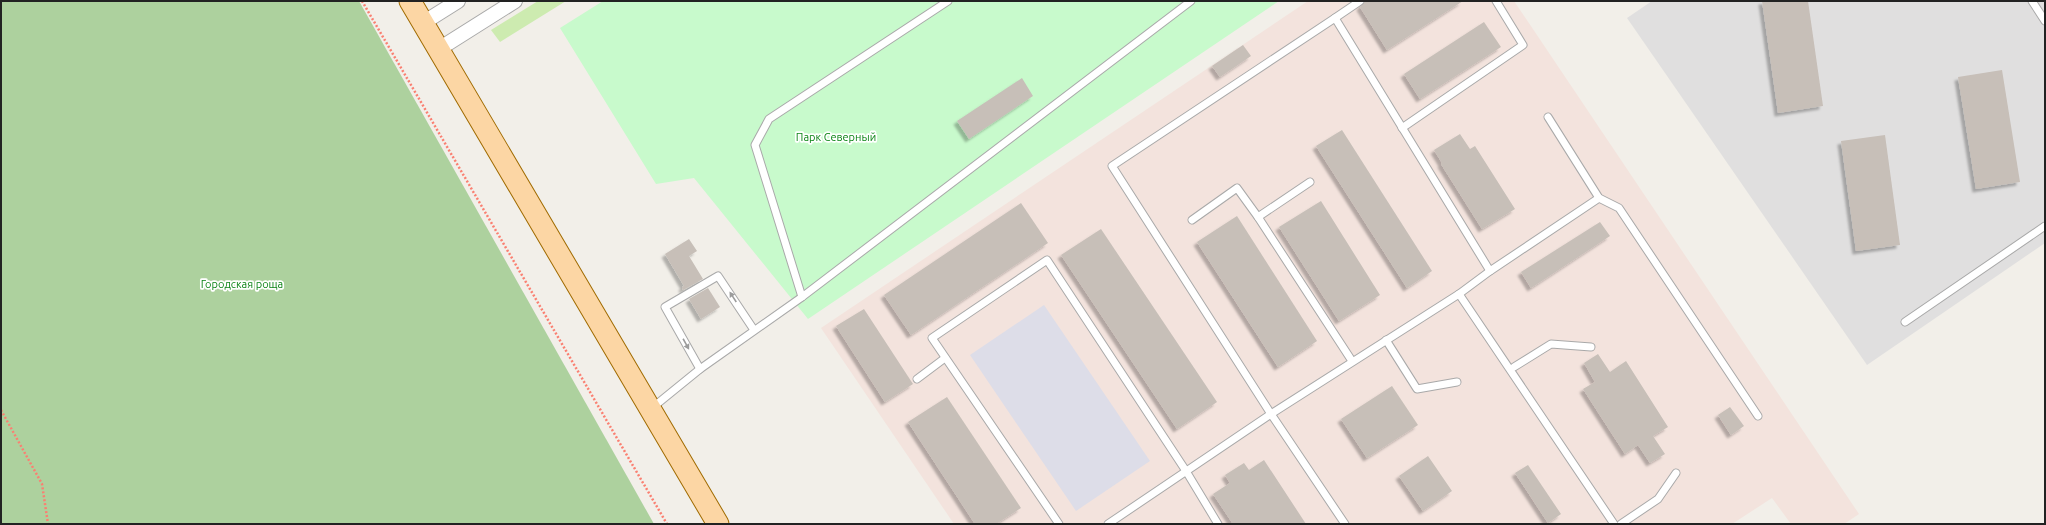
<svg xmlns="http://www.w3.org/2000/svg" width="2046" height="525" font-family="Ubuntu,sans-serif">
  <defs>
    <filter id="shadow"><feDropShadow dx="-3.5" dy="3.5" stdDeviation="1" flood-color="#0004"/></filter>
  </defs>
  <rect width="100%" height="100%" fill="#f2efe9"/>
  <path fill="#e0dfdf" d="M1652,1h393v242l-178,122 -240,-347z"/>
  <path fill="#f3e3dd" d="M1308,1h206l345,513 -15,10h-53l-19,-26 -40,26h-778l-133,-196z"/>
  <path fill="#cdebb0" d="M538,1h28l-66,41 -9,-12z"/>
  <path fill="#add19e" d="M1,1h358l295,523h-653z"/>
  <path fill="#c8facc" d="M603,1h676l-471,318 -114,-141 -38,6 -96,-156z"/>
  <path fill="#dddde8" d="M1044,305l106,156 -74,50 -106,-156z"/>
  <g fill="#c7bfb8" filter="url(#shadow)">
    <path d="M1365,1h98l-76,49 -27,-43z"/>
    <path d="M1762,1h46l15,105 -45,7z"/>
    <path d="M1484,22l17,25 -81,52 -16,-25z"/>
    <path d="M1243,45l8,11 -31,21 -8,-11z"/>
    <path d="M2002,70l18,112 -44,7 -18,-112z"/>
    <path d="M1022,78l11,18 -64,43 -12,-18z"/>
    <path d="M1342,130l90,141 -25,17 -91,-142z"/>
    <path d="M1460,134l10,15 5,-3 40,63 -33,20 -41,-65 1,-1 -8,-13z"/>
    <path d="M1885,135l15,110 -44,6 -15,-110z"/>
    <path d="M1321,201l59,94 -41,26 -60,-94z"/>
    <path d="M1021,203l27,40 -137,92 -27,-40z"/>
    <path d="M1237,216l80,125 -39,26 -81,-125z"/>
    <path d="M1600,222l10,14 -79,52 -10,-16z"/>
    <path d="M1101,229l116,173 -40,27 -116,-174z"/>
    <path d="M689,239l8,12 -8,5 14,23 -20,11 -1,-3 2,-1 -19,-32z"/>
    <path d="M708,288l12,19 -19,12 -12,-20z"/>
    <path d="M864,309l49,75 -28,18 -49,-76z"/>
    <path d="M1598,354l12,18 16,-11 42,66 -15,9 12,18 -15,9 -12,-18 -13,9 -42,-65 12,-7 -11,-19z"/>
    <path d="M1392,386l26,39 -51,33 -26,-39z"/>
    <path d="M947,397l74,111 -25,16h-21l-67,-102z"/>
    <path d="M1730,407l14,19 -13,9 -13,-20z"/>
    <path d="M1428,456l24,35 -29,20 -24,-35z"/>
    <path d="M1264,460l42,64h-73l-20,-30 17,-11 -5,-8 19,-12 5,7z"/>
    <path d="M1528,465l33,49 -13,9 -33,-50z"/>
  </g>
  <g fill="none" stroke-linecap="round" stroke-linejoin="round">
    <g stroke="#a9a9a9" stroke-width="9">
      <g id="lane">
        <path d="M2032,1l13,20"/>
        <path d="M1335,18l25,-17"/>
        <path d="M1548,117l51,81 20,10 139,208"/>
        <path d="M1402,128l121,-83 -27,-44"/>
        <path d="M1258,217l52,-35"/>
        <path d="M1192,220l45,-32 21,29 94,144"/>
        <path d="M1459,294l155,230"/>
        <path d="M802,297l-47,-152 14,-26 179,-118"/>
        <path d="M1905,322l140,-96"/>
        <path d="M1386,340l31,49 40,-7"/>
        <path d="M1514,367l37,-23 40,3"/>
        <path d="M700,369l-35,-62 53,-31 36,54"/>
        <path d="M917,379l28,-21"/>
        <path d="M652,408l48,-39 102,-72 389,-296"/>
        <path d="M1059,524l-127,-186 115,-78 139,211 32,53"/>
        <path d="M1108,524l163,-110 188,-120 31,-23 109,-73"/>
        <path d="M1345,524l-74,-110 -159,-248 223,-148 155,253"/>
        <path d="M1621,524l37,-25 18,-26"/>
      </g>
    </g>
    <g stroke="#a9a9a9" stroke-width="16">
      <g id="street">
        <path d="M423,23l35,-22"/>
        <path d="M439,49l76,-48"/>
      </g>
    </g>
    <g stroke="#a06b00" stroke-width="23">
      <path id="primary" d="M410,1l308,523"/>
    </g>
    <g stroke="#fa8072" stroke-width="2.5" stroke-dasharray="2 2" stroke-linecap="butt">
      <path d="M362,1l305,523"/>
      <path d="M1,410l41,74 6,40"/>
    </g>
    <use href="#lane" stroke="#fff" stroke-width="7"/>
    <use href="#street" stroke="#fff" stroke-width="14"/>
    <use href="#primary" stroke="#fcd6a4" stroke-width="21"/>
  </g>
  <defs><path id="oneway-solid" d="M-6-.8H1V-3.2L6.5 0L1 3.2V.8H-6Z"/></defs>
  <g fill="#9c9c9c">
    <use href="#oneway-solid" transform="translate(733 297) rotate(-123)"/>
    <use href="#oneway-solid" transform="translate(686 344) rotate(61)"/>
  </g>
  <g text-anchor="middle" stroke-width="3.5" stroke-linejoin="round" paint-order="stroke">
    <g font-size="11" fill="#0c8416" stroke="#fff">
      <text x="836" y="141">Парк Северный</text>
      <text x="242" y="288">Городская роща</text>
    </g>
  </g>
  <rect width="2046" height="525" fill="none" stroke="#222222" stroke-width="4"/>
</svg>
